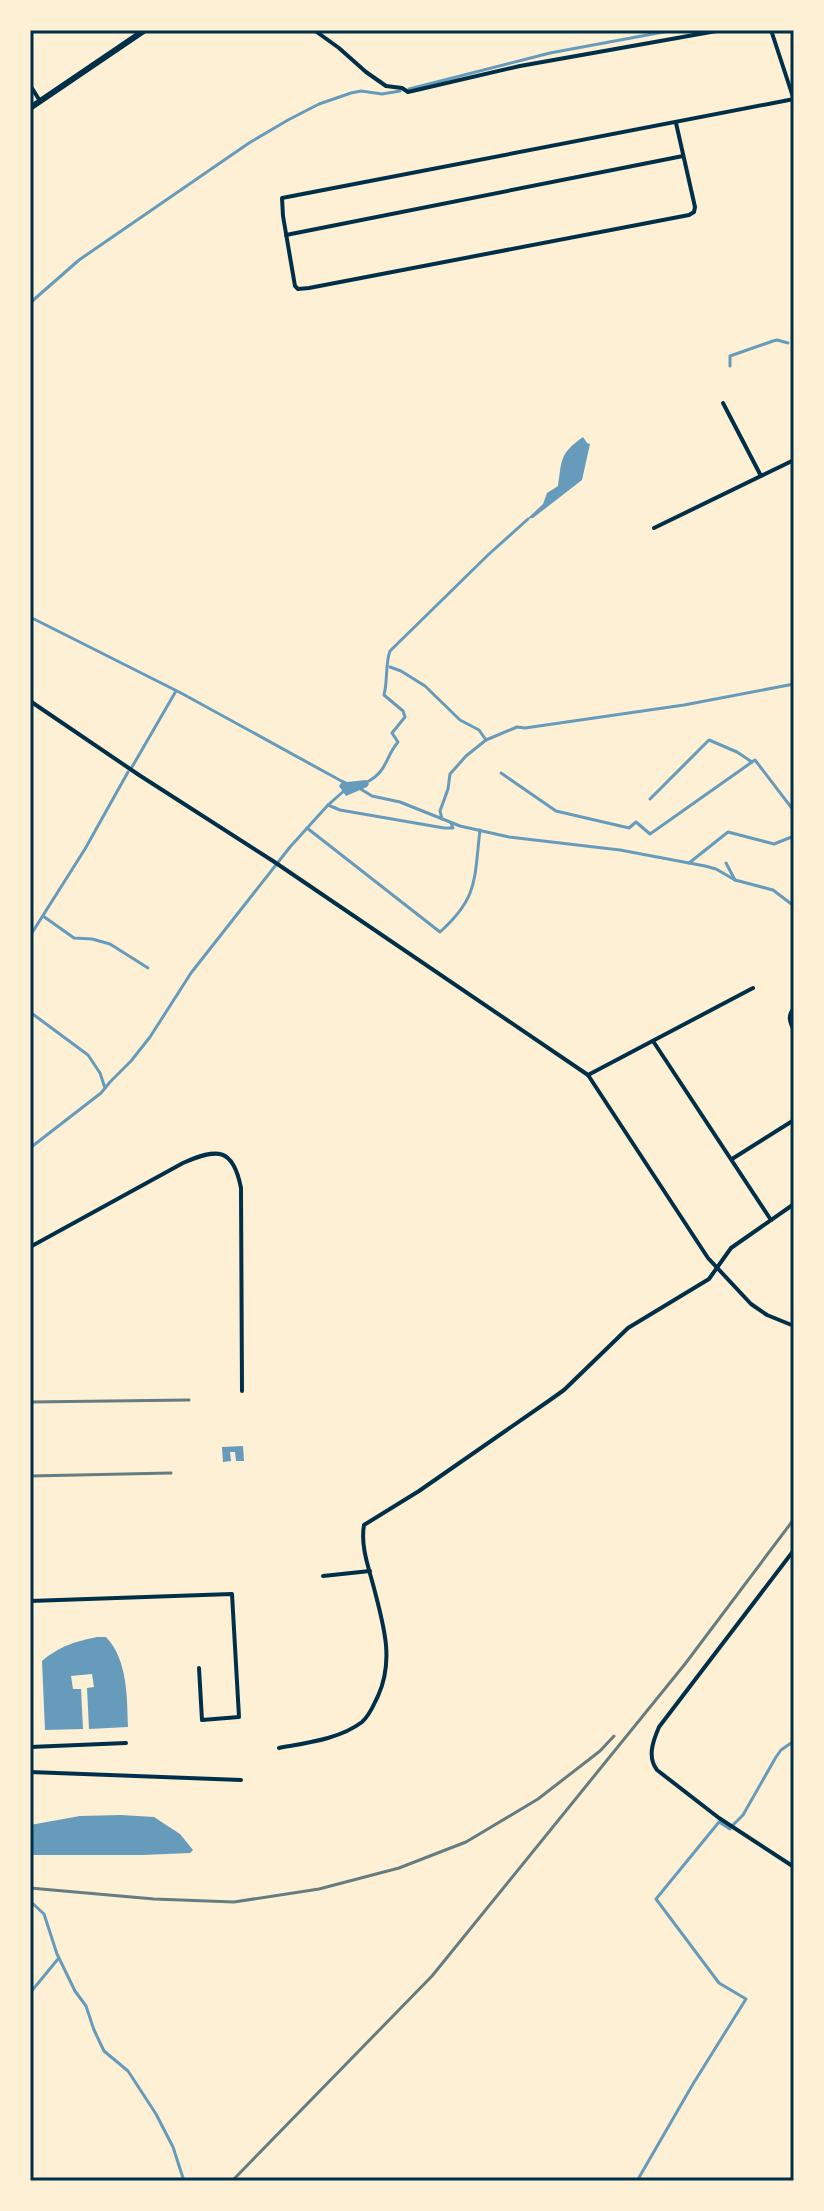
<svg xmlns="http://www.w3.org/2000/svg" width="824" height="2211" font-family="'PT Serif',serif">
  <rect width="100%" height="100%" fill="#fdf0d5"/>
  <g fill="#669bbc">
    <path d="M583,437l4,6 3,1 -8,36 -49,38 -6,1 16,-15 4,-11 11,-7c4,-26 1,-32 25,-49z"/>
    <path d="M343,780l4,2 19,-2 3,4 -2,3 -21,9 -7,-10z"/>
    <path d="M243,1446l1,15h-8l-1,-9h-5l1,9 -8,1 -1,-15z"/>
    <path d="M97,1637h9c22,23 21,61 22,90l-39,2 -2,-41 7,-1 -2,-13 -21,2 2,13h8l2,40 -38,1 -3,-69c18,-15 32,-19 55,-24z"/>
    <path d="M121,1815l33,2 26,17 13,16 -3,3 -48,2h-112v-30l50,-9z"/>
  </g>
  <g fill="none" stroke-linecap="round" stroke-linejoin="round">
    <g stroke="#669bbc" stroke-width="3">
      <path d="M409,89l141,-36 124,-23"/>
      <path d="M30,303l49,-43 170,-117 39,-23 31,-16 32,-11 10,-2 21,3 18,-3"/>
      <path d="M730,366v-10l43,-15 4,-1 11,3"/>
      <path d="M32,618l149,75 164,90"/>
      <path d="M390,667l11,4 24,15 35,34 19,10 7,10 31,-13 8,1 159,-23 110,-21"/>
      <path d="M132,767l44,-76"/>
      <path d="M501,773l55,38 73,17 7,-6 14,12 102,-72"/>
      <path d="M367,782c21,-11 18,-25 31,-40l-6,-9 13,-16 -2,-6 -19,-16c4,-15 1,-31 6,-44l99,-97 39,-35"/>
      <path d="M359,788l13,8 28,6 60,24 49,11 111,13 85,16 11,3 19,11 38,10 21,16"/>
      <path d="M650,799l59,-59 28,12 15,10 3,-2 39,51"/>
      <path d="M328,805l12,5 104,18h9l-2,-5"/>
      <path d="M442,819l-2,-8 8,-22 2,-15 16,-18 20,-16"/>
      <path d="M307,828l133,104c39,-35 34,-53 40,-102"/>
      <path d="M689,863l39,-31 46,12 20,-8"/>
      <path d="M726,863l9,17"/>
      <path d="M43,916l31,22 18,1 18,5 38,24"/>
      <path d="M30,936l55,-87 43,-77"/>
      <path d="M30,1012l58,43 12,18 5,15"/>
      <path d="M30,1148l71,-55 9,-11 21,-21 19,-24 41,-64 99,-126 38,-42 17,-15"/>
      <path d="M733,1825l10,-10 33,-58 5,-7 13,-9"/>
      <path d="M30,1901l14,13 13,40 18,37 11,15 8,24 10,21 24,20 28,43 17,33 11,34"/>
      <path d="M30,1993l28,-34"/>
      <path d="M637,2181l56,-97 53,-85 -27,-16 -63,-84 63,-77 11,7"/>
    </g>
    <g stroke="#003049" stroke-width="4">
      <path d="M314,30l25,18 27,24 20,14 16,2 6,4 112,-26 202,-36"/>
      <path d="M771,30l23,70"/>
      <path d="M30,85l10,16"/>
      <path d="M676,123l19,84 -1,5 -5,3 -380,73 -11,1 -3,-3 -12,-70 -1,-18 512,-99"/>
      <path d="M286,235l397,-79"/>
      <path d="M723,403l38,73"/>
      <path d="M654,528l140,-68"/>
      <path d="M30,701l109,74 134,86 315,214"/>
      <path d="M753,988l-165,87 120,183 43,46 16,11 27,11"/>
      <path d="M794,1008c-7,8 -4,14 0,23"/>
      <path d="M653,1041l118,179"/>
      <path d="M732,1159l62,-39"/>
      <path d="M30,1247l153,-84c34,-15 50,-16 58,25l1,203"/>
      <path d="M794,1550l-135,177c-6,14 -12,30 -2,43l62,48 75,49"/>
      <path d="M323,1576l47,-5"/>
      <path d="M30,1601l202,-7 7,123 -37,3 -3,-52"/>
      <path d="M30,1747l96,-4"/>
      <path d="M279,1748c27,-5 61,-9 83,-26 8,-7 11,-16 16,-26 16,-35 6,-69 -3,-104 -5,-21 -15,-45 -11,-67l55,-34 131,-91 14,-10 64,-62 81,-49 22,-31 63,-44"/>
      <path d="M30,1772l211,8"/>
    </g>
    <path stroke="#003049" stroke-width="6" d="M30,108l115,-78"/>
    <g stroke="#657d81" stroke-width="3">
      <path d="M30,1402l159,-2"/>
      <path d="M30,1476l141,-3"/>
      <path d="M30,1888l124,11 80,3 85,-13 80,-21 67,-26 72,-43 62,-48 14,-15"/>
      <path d="M232,2181l200,-205 253,-312 109,-145"/>
    </g>
  </g>
  <rect width="824" height="2211" fill="none" stroke="#fdf0d5" stroke-width="64"/>
  <rect x="32" y="32" width="760" height="2147" fill="none" stroke="#003049" stroke-width="3"/>
</svg>
